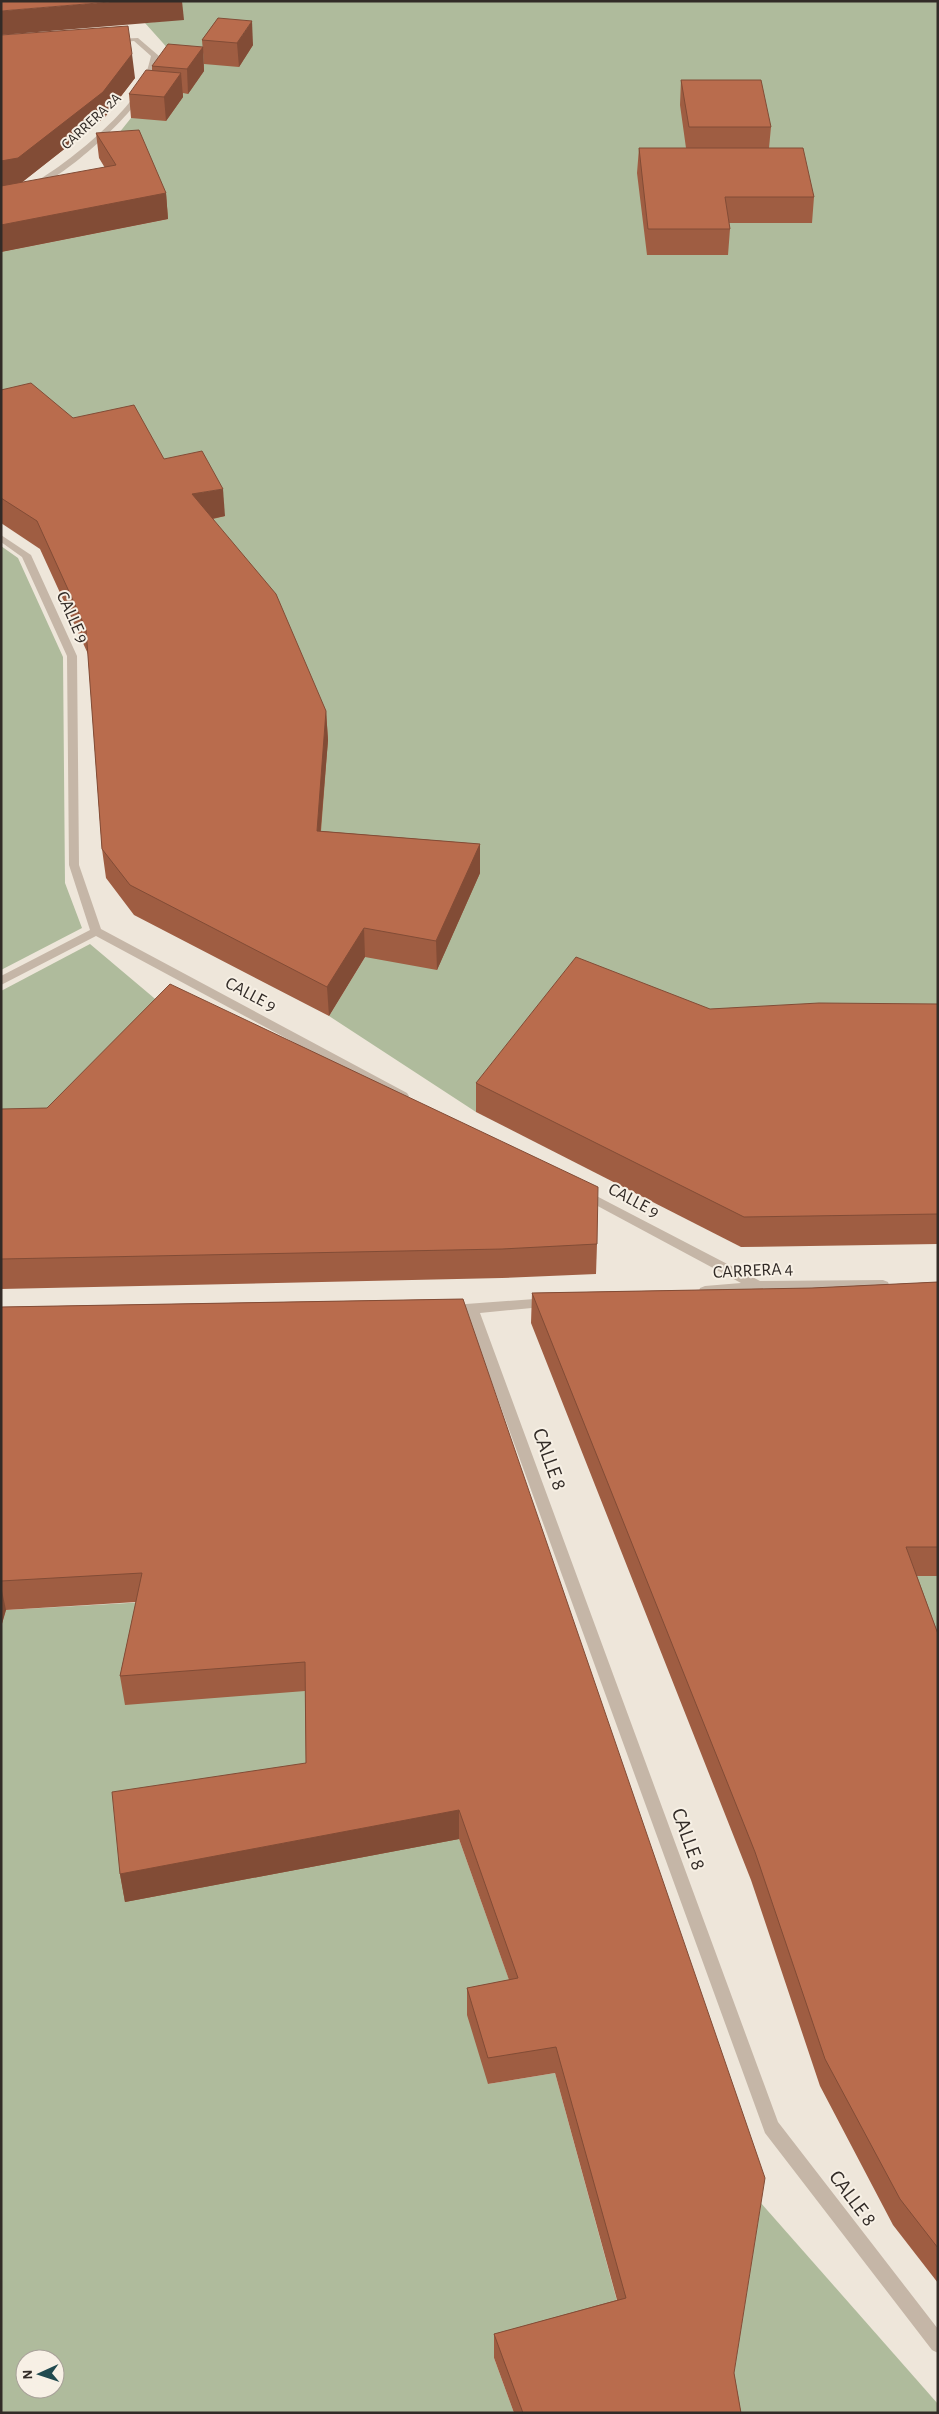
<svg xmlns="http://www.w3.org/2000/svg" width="939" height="2414" font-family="'Alegreya Sans',sans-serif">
  <rect width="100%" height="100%" fill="#eee6da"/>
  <g fill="#afbb9c" fill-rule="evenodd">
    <path d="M174,1h764v1032l-230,6 -133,-53 -99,126 -147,-96 36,-59 -47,-97 -317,-442v-166l167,-33 -27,-64 -42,3 32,-40 40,-66 -26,-29 38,-4z"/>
    <path d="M1,546l17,12 45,99 2,226 17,45 -81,42z"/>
    <path d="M90,944l83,70 -122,124 -50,1v-148z"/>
    <path d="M901,1576h37v104z"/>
    <path d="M146,1602l161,89 152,148 59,166 -30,79 67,-11 68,250 -129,35 20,55h-513v-786l5,-17zM25,2359h30v30h-30z"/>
    <path d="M761,2203l177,201v9h-205l-3,-16z"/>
  </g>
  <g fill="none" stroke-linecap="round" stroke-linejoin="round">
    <g fill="#c5b6a7" fill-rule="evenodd">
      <path d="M138,38l21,18c-5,13 -9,27 -17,39 -19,29 -78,82 -111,95 -9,3 -20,4 -30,6v-4c9,-2 18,-3 26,-6 31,-14 92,-65 110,-94 7,-11 11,-23 14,-36l-17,-15 -19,2 -3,-2 3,-2z"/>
      <path d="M1,535l30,20 46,101 2,209 22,64 306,164 2,3 -2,3h-8l-303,-163 -95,49v-9l89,-46 -21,-65 -2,-209 -45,-99 -21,-15z"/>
      <path d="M583,1189l177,92 123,-1 5,2 1,3 -1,3 -5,2 -125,1 -53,5 -5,-2 -1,-3 1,-3 5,-2 36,-3 -162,-87 -2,-3 2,-3z"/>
      <path d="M548,1298l5,2 1,3 -1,3 -73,7 298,809 160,207v24l-6,-3 -167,-217 -298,-819 -6,-2 -1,-3 1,-3 5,-2z"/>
    </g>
  </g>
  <g fill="#9f5d42">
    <path d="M218,18l35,27 -14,22 -35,-3 -2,-24z"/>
    <path d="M1,35l134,43 -30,39 -84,66 84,-15 -6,-10 -3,-25 70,60 2,26 -167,33z"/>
    <path d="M203,47l1,24 -16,23 -5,-1v4l-17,24 -35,-3 -2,-24 23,-24v-4z"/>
    <path d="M681,80l90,47 -2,21 45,49 -2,26h-83l1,6 -2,26h-81l-10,-82 2,-25h47l-6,-43z"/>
    <path d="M1,390l72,28 91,41 61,57 -12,3 113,192 2,29 -7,91 159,13v29l-43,97 -72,-13 -36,59 -195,-101 -28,-37 -4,-29 -14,-195 -48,-105 -39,-26z"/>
    <path d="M938,1004v240l-197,3 -265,-135v-29l234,-74z"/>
    <path d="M1,1109l596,135 -1,30 -94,4 -501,11z"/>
    <path d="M938,1282v294h-21l21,58v649l-45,-58 -73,-139 -69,-206 -220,-557 1,-30 280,-5z"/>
    <path d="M463,1299l271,1074 7,40h-227l-20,-55v-24l123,-34 -62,-227 -67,11 -21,-69v-27l42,-8 -50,-141 -334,63 -5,-28 186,-111 -1,-72 -180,14 -5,-29 16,-74 -130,8 -5,17v-320z"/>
  </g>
  <g fill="#824c36">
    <path d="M122,1h60l2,19 -183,15v-24z"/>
    <path d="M252,21l1,24 -14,22 -2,-24z"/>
    <path d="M203,47l1,24 -16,23 -1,-25z"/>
    <path d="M132,54l3,24 -30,39 -84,66 -20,4v-26z"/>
    <path d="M181,73l2,24 -17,24 -2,-24z"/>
    <path d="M166,193l2,26 -167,33v-27z"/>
    <path d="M223,489l2,27 -30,6 -3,-28z"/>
    <path d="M326,711l2,29 -10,120 -1,-29z"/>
    <path d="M480,844v29l-43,97 -1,-29z"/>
    <path d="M364,928l1,29 -36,59 -2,-29z"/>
    <path d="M1,1586l5,24 -5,17z"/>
    <path d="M459,1810v29l-334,63 -5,-28z"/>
  </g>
  <g fill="#b96c4d" stroke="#824c36">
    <path d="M1,1h121l-121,10z"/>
    <path d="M218,18l34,3 -15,22 -35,-3z"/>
    <path d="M128,26l4,28 -29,38 -85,66 -17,3v-126z"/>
    <path d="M168,44l35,3 -16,22 -35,-3z"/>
    <path d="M146,70l35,3 -17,24 -35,-3z"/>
    <path d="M681,80h80l10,47h-82z"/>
    <path d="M139,130l27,63 -165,32v-39l115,-21 -20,-32z"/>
    <path d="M639,148h164l11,49h-89l5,32h-82z"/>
    <path d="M31,383l42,35 61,-13 30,54 38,-8 21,38 -31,5 84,100 50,117 -9,120 163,13 -44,97 -72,-13 -37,59 -197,-102 -28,-36 -16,-220 -49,-108 -36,-23v-108z"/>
    <path d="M576,957l134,52 109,-6 119,1v210l-194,3 -268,-134z"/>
    <path d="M170,984l428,203 -1,57 -95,5 -501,10v-150l46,-1z"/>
    <path d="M938,1282v265h-32l32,87v614l-38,-49 -75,-140 -70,-207 -223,-559 280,-5z"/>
    <path d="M463,1299l302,879 -31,195 7,40h-218l-29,-79 132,-36 -70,-251 -68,11 -21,-70 51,-10 -59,-168 -339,64 -8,-82 194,-29 -1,-101 -185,14 22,-103 -141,8v-274z"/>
  </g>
  <g text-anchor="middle" stroke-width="4" stroke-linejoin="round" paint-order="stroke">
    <g font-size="15" fill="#322b27" stroke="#f7f0e5">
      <text transform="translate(91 121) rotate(-43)" y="5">CARRERA 2A</text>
    </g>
    <g font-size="18" fill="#322b27" stroke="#f7f0e5">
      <text transform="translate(73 617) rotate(66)" y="6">CALLE 9</text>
      <text transform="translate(251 994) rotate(28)" y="6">CALLE 9</text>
      <text transform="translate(634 1200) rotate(28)" y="6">CALLE 9</text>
      <text transform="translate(753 1270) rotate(-3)" y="6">CARRERA 4</text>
    </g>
    <g font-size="21" fill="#322b27" stroke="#f7f0e5">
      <text transform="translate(550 1459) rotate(70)" y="7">CALLE 8</text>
      <text transform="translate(689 1839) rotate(70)" y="7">CALLE 8</text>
      <text transform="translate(853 2198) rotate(53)" y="7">CALLE 8</text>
    </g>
  </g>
  <rect width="939" height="2414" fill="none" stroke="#322b27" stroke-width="5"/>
  <g transform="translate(40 2374) rotate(267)"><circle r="24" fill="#f7f0e5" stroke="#a8a199"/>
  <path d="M0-4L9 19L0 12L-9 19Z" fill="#214a4f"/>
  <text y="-8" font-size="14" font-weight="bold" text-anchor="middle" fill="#322b27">N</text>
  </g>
</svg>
